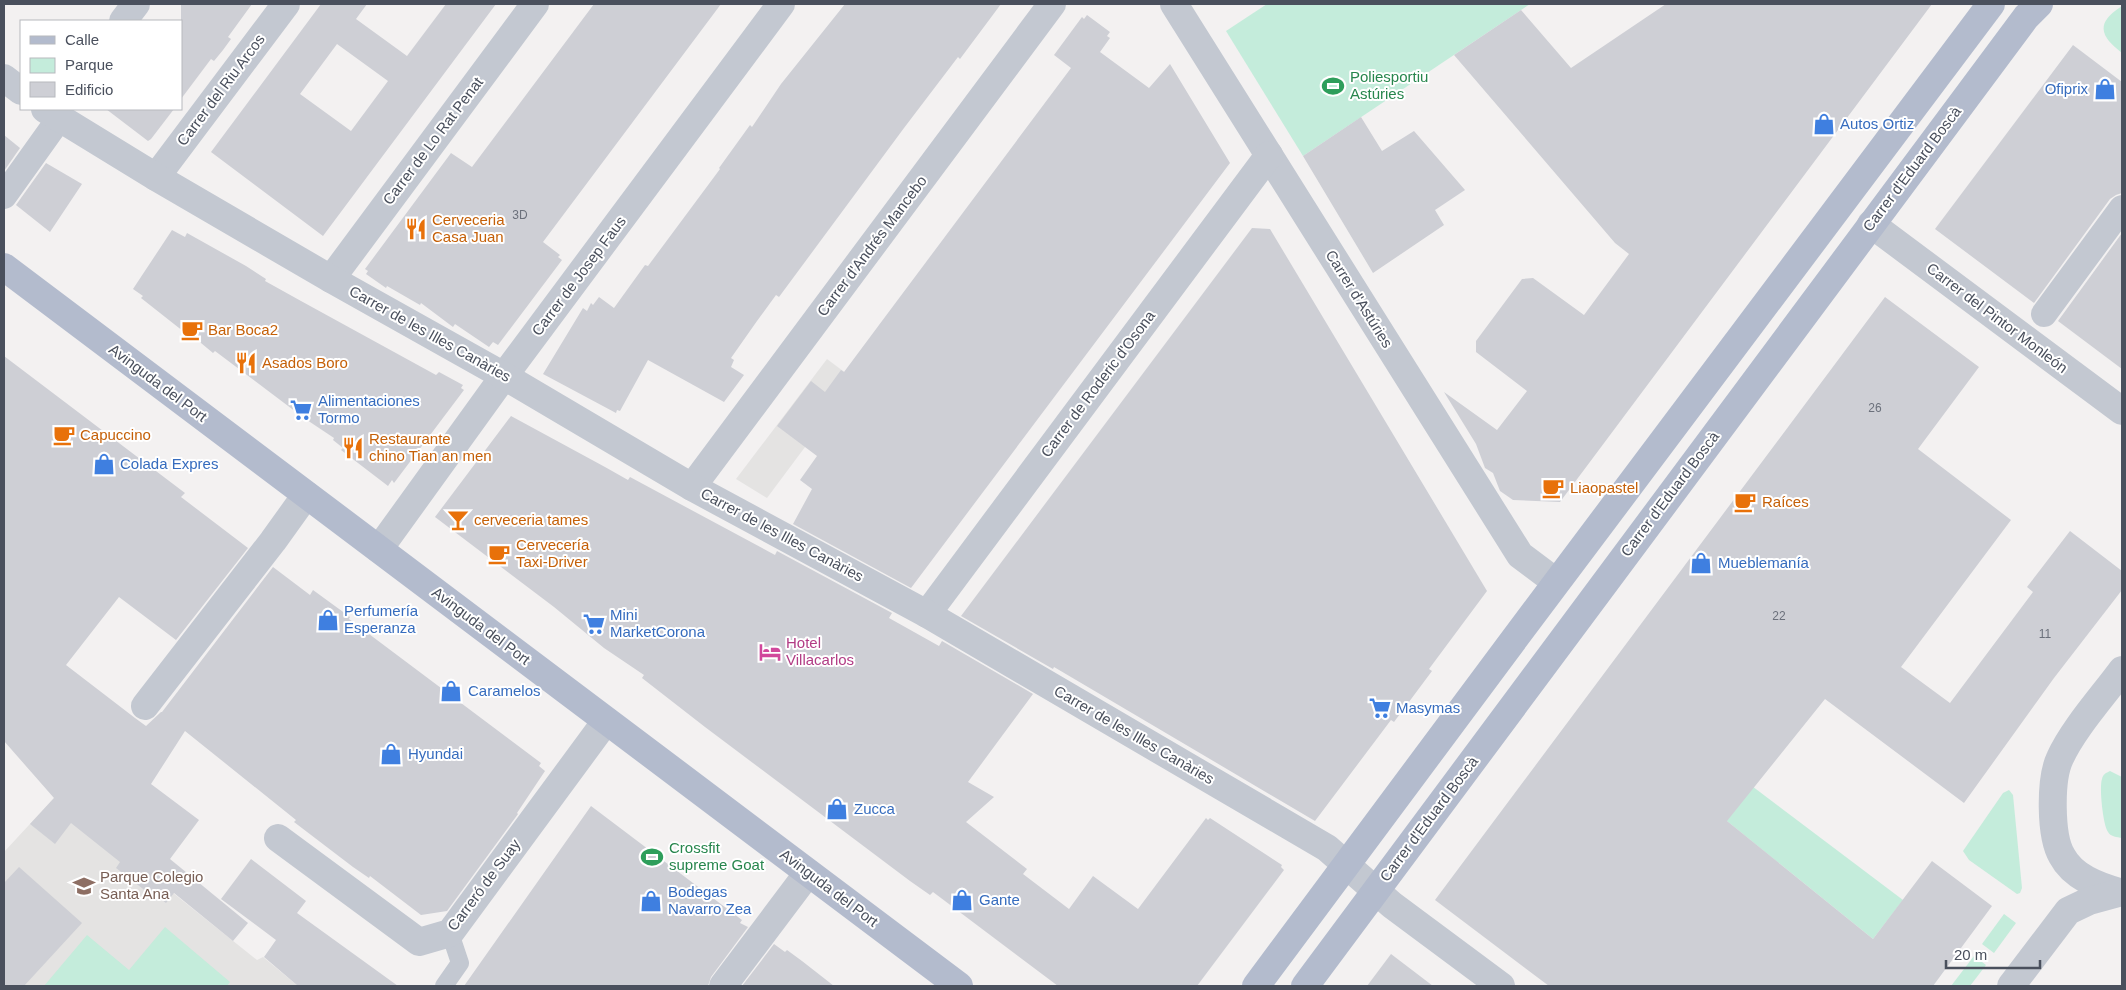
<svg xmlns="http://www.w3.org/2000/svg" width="2126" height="990" font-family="Arial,sans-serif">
  <rect width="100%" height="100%" fill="#f3f1f1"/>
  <g fill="#e4e3e2">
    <path d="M827,359l28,21 -88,118 -31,-19z"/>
    <path d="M54,798l203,162 6,-3 35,29h-294v-134z"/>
  </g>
  <g fill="#c4ecdb">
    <path d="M1267,4h263l-227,152 -77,-125z"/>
    <path d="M2122,6v47c-22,-17 -27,-30 0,-47z"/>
    <path d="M2110,771l12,6v61c-5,-1 -11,-1 -14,-6 -5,-7 -9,-45 -6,-53 1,-5 4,-6 8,-8z"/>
    <path d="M1744,780l159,120 -30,39 -156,-126z"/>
    <path d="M2009,790l4,5 9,93 -2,5 -3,1 -48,-34 -6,-9 40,-58z"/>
    <path d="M2004,914l12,9 -22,30 -12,-9z"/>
    <path d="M165,927l65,55 -3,4h-183l43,-51 42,35z"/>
    <path d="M1974,956l12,9 -16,21h-19z"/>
  </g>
  <g fill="#cecfd5" fill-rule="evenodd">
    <path d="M181,4h71l-24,33 3,2 -8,11 -9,11 -3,-2 -30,40z"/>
    <path d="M321,4h46l-11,15 51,37 39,-52h50l-173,232 -112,-84zM337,44l51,37 -37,50 -51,-37z"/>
    <path d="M594,4h127l-178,238 17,13 -2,2 4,3 -64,85 -5,-3 -4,5 -34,-23 -2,3 -32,-24 -1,2 -33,-19 -1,2 -20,-14 2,-3 -3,-2 86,-116 21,14z"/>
    <path d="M845,4h156l-41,55 -2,-2 -54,71 -125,169 -3,-2 -19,26 -26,37 3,2 -3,7 13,8 -20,27 -76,-42 -28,51 -3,-1 -1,3 -73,-39 40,-66 4,3 4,-8 2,2 6,-8 15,11 31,-43 3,1 72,-97 -1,-1 31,-43 2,2 29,-43z"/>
    <path d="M1666,4h266l-372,498 -47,-2 -13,-9 -7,-18 -8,-5 -9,-24 -32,-52 53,38 30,-39 -51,-39v-11l46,-62 11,-1 51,37 45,-61 -14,-11 -161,-188 67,-45 50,58z"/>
    <path d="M1087,15l23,17 -3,4 3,2 -10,14 49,36 21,-24 60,99 -319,425 -118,-64 19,-35 -12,-9 17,-24 -40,-30 34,-45 14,11 16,-22 3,2 35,-47 192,-257 -17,-13 28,-38 2,2z"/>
    <path d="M2073,45l49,37v111l-6,2 -6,4 -76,104 -99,-74z"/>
    <path d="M106,109h68l-23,30 -3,2z"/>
    <path d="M1361,117l21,34 32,-20 51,59 -30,20 9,15 -71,48 -70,-117z"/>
    <path d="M4,135l16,13 -16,23z"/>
    <path d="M46,163l36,21 -32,48 -34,-27z"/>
    <path d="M1252,228l18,1 217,362 -58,78 3,2 -38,51 -3,-2 -76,101 -261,-154 -1,2 -92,-53z"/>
    <path d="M172,230l13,7 2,-4 59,33 20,13 -1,2 36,20 135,74 3,-3 24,13 -2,3 3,2 -70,93 -2,-3 -4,6 -47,-36 2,-2 -10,-8 1,-2 -30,-20 -89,-67 -2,2 -18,-15 -2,1 -52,-41 2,-2 -10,-7z"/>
    <path d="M2122,233v136l-64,-48z"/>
    <path d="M1885,297l94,70 -61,82 93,71 -110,147 49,36 83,-111 -6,-5 43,-56 52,40v19l-68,88 -90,125 -139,-104 -98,122 146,118 59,-78 60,45 -59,80h-384l-114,-86z"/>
    <path d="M4,356l181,137 -4,4 67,51 -72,92 -57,-43 -53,68 69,53 11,8 15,-14h1l111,-145 37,28 3,-5 37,27 -1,2 192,144 -2,3 6,5 -28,42 1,1 -71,97 -26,4 -51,-39 -1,2 -16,-11 -59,-45 2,-2 -111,-89 -34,53 48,36 -29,39 78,64 -15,18 -59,-48 -8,10 -17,-13 -2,2 -31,-24 4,-6 -49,-39 -16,21 -25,-20 24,-26 -50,-57z"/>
    <path d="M511,416l94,51 23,13 2,-3 145,78 2,-4 115,62 -3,5 50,28 3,-5 91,53 -65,88 26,15 -28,25 61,47 -4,5 46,35 24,-33 45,33 68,-91 2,2 2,-2 72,47 -1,2 3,3 -87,116h-139l-125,-94 -3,3 -20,-14 -205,-154 -63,-49 2,-3 -40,-27 -50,-41 -119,-90z"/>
    <path d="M591,806l151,114 -2,3 8,4 -37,50 -3,9h-244z"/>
    <path d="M251,859l55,42 -9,12 101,73h-100l-34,-29 12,-17 -55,-41z"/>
    <path d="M19,867l63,56 -58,63h-20v-103z"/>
    <path d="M774,944l11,8 2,-2 15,11 32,25h-92z"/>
    <path d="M1391,954l42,32h-66z"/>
  </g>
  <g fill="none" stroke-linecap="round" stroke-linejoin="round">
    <path stroke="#c3c8d1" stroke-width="18" d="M444,986l16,-23 -10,-30"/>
    <g stroke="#c3c8d1" stroke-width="26">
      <path d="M4,196l55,-77"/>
      <path d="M2044,314l78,-106"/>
    </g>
    <g stroke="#c3c8d1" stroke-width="28">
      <path d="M1174,4l346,551 36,27"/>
      <path d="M123,21l13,-17"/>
      <path d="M156,177l130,-173"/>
      <path d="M1871,224l251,187"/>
      <path d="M331,279l204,-275"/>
      <path d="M692,487l360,-483"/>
      <path d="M379,549l125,-173 277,-372"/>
      <path d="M927,614l342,-459"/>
      <path d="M145,706l128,-165 33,-46"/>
      <path d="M278,838l141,104 31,-9 156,-212"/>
      <path d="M2119,892c-21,-6 -46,-15 -57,-36 -12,-20 -12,-77 -2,-98 13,-29 43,-62 62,-88"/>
      <path d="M723,986l85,-113"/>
      <path d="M2011,986l57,-75 21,-10 33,-9"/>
    </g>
    <g stroke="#c3c8d1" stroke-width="28">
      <path d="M4,78l17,13"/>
      <path d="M45,109l111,68 175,102 173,97 188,111 235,127 400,234 65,57 109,81"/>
    </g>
    <g stroke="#b3bbcd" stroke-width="28">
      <path d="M4,267l955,719"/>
      <path d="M1256,986l259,-348 476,-634"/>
      <path d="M1305,986l721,-969 13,-13"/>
    </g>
  </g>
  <defs>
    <g id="stadium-bare" transform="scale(1.725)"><path d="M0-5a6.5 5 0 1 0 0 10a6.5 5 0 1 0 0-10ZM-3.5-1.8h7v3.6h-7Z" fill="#2e9e5b" stroke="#fff" stroke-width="2.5" paint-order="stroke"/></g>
    <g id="shop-bare" transform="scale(1.725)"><path d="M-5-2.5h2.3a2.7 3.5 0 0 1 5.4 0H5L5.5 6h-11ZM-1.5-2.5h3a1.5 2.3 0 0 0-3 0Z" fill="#3f7fe0" stroke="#fff" stroke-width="2.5" paint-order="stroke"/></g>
    <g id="restaurant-bare" transform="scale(1.725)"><path d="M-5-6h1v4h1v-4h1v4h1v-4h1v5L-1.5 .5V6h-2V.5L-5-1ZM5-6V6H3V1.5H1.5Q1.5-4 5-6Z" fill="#e8710a" stroke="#fff" stroke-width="2.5" paint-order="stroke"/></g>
    <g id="cafe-bare" transform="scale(1.725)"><path d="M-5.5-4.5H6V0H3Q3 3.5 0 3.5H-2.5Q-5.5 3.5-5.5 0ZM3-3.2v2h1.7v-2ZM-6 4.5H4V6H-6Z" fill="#e8710a" stroke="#fff" stroke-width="2.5" paint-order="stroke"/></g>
    <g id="supermarket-bare" transform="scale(1.725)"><path d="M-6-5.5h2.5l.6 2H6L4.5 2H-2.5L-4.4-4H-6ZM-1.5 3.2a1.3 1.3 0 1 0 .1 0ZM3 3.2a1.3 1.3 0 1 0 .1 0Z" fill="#3f7fe0" stroke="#fff" stroke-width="2.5" paint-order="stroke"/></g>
    <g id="bar-bare" transform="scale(1.725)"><path d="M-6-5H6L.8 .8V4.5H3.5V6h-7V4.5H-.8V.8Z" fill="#e8710a" stroke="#fff" stroke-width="2.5" paint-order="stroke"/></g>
    <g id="hotel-bare" transform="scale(1.725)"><path d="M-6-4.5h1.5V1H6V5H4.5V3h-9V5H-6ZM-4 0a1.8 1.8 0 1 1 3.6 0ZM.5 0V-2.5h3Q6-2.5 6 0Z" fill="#d1479c" stroke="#fff" stroke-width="2.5" paint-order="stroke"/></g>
    <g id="school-bare" transform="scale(1.725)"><path d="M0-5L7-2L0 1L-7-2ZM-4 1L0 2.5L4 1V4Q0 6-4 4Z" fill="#8d6e63" stroke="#fff" stroke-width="2.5" paint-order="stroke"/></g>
  </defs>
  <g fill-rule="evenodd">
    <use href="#stadium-bare" x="1333" y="86"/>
    <use href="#shop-bare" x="2105" y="89"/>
    <use href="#shop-bare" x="1824" y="124"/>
    <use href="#restaurant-bare" x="416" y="229"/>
    <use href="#cafe-bare" x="192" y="330"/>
    <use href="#restaurant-bare" x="246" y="363"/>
    <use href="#supermarket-bare" x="301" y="410"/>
    <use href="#cafe-bare" x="64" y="435"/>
    <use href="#restaurant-bare" x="353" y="448"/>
    <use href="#shop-bare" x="104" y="464"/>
    <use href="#cafe-bare" x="1553" y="488"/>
    <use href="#cafe-bare" x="1745" y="502"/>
    <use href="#bar-bare" x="458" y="520"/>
    <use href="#cafe-bare" x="499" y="554"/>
    <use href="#shop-bare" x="1701" y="563"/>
    <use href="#shop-bare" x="328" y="620"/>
    <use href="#supermarket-bare" x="594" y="624"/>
    <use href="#hotel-bare" x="770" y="652"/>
    <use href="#shop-bare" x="451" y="691"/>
    <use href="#supermarket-bare" x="1380" y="708"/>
    <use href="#shop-bare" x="391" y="754"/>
    <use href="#shop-bare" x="837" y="809"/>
    <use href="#stadium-bare" x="652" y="857"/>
    <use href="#school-bare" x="84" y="886"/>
    <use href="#shop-bare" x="962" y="900"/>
    <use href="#shop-bare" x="651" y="901"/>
  </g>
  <g text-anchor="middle" stroke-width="4" stroke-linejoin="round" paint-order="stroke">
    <g font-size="12" fill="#6b707b">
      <text x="520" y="219">3D</text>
      <text x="1875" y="412">26</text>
      <text x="1779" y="620">22</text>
      <text x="2045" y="638">11</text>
    </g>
    <g font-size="15" fill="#27864d" stroke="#fff" text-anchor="start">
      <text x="1350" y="82">Poliesportiu<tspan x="1350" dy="17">Astúries</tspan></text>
      <text x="669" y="853">Crossfit<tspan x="669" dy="17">supreme Goat</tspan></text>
    </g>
    <g font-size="15" fill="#366cbe" stroke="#fff" text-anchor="start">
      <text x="2088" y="94" text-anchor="end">Ofiprix</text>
      <text x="1840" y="129">Autos Ortiz</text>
      <text x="318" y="406">Alimentaciones<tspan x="318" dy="17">Tormo</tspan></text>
      <text x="120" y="469">Colada Expres</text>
      <text x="1718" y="568">Mueblemanía</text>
      <text x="344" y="616">Perfumería<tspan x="344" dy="17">Esperanza</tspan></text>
      <text x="610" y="620">Mini<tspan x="610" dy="17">MarketCorona</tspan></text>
      <text x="468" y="696">Caramelos</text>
      <text x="1396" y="713">Masymas</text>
      <text x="408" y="759">Hyundai</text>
      <text x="854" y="814">Zucca</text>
      <text x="668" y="897">Bodegas<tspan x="668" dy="17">Navarro Zea</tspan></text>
      <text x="979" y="905">Gante</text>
    </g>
    <g font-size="15" fill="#4a505d" stroke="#fff">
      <text transform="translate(221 90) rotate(-53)" y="5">Carrer del Riu Arcos</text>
      <text transform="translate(433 141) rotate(-53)" y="5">Carrer de Lo Rat Penat</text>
      <text transform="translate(1912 169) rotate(-53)" y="5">Carrer d'Eduard Boscà</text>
      <text transform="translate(872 246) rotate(-53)" y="5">Carrer d'Andrés Mancebo</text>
      <text transform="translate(579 276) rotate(-53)" y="5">Carrer de Josep Faus</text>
      <text transform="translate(1359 299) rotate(58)" y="5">Carrer d'Astúries</text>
      <text transform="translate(1997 318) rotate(37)" y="5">Carrer del Pintor Monleón</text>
      <text transform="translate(430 334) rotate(29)" y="5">Carrer de les Illes Canàries</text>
      <text transform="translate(158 383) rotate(37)" y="5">Avinguda del Port</text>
      <text transform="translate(1098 384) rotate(-53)" y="5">Carrer de Roderic d'Osona</text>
      <text transform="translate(1670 494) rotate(-53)" y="5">Carrer d'Eduard Boscà</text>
      <text transform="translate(782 535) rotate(28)" y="5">Carrer de les Illes Canàries</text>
      <text transform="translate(481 626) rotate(37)" y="5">Avinguda del Port</text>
      <text transform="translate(1134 735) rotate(30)" y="5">Carrer de les Illes Canàries</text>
      <text transform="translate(1429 819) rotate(-53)" y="5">Carrer d'Eduard Boscà</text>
      <text transform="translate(484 885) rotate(-53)" y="5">Carreró de Suay</text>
      <text transform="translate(829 888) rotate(37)" y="5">Avinguda del Port</text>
    </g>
    <g font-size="15" fill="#c56008" stroke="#fff" text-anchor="start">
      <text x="432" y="225">Cerveceria<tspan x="432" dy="17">Casa Juan</tspan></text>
      <text x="208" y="335">Bar Boca2</text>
      <text x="262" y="368">Asados Boro</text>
      <text x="80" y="440">Capuccino</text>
      <text x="369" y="444">Restaurante<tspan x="369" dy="17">chino Tian an men</tspan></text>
      <text x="1570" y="493">Liaopastel</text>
      <text x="1762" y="507">Raíces</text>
      <text x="474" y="525">cerveceria tames</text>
      <text x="516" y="550">Cervecería<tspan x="516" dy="17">Taxi-Driver</tspan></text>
    </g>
    <g font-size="15" fill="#b23c85" stroke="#fff" text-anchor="start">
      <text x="786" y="648">Hotel<tspan x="786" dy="17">Villacarlos</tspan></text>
    </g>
    <g font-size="15" fill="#785e54" stroke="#fff" text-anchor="start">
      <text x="100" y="882">Parque Colegio<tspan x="100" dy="17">Santa Ana</tspan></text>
    </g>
  </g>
  <rect width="2126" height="990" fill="none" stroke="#4a505d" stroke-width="10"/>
  <rect x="20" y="20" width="162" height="90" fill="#ffffff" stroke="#b7b9be"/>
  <rect x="30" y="36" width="25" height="8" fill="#b3bbcd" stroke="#b7b9be"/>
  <text x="65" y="45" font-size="15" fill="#4a505d">Calle</text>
  <rect x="30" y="58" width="25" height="15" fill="#c4ecdb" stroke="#b7b9be"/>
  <text x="65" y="70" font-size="15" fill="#4a505d">Parque</text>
  <rect x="30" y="82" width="25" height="15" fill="#cecfd5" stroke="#b7b9be"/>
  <text x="65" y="95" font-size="15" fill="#4a505d">Edificio</text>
  <path d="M1946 960v8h94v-8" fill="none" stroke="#4a505d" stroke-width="2.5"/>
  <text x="1954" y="960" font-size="15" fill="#4a505d" stroke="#ffffff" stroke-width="4" paint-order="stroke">20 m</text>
</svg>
